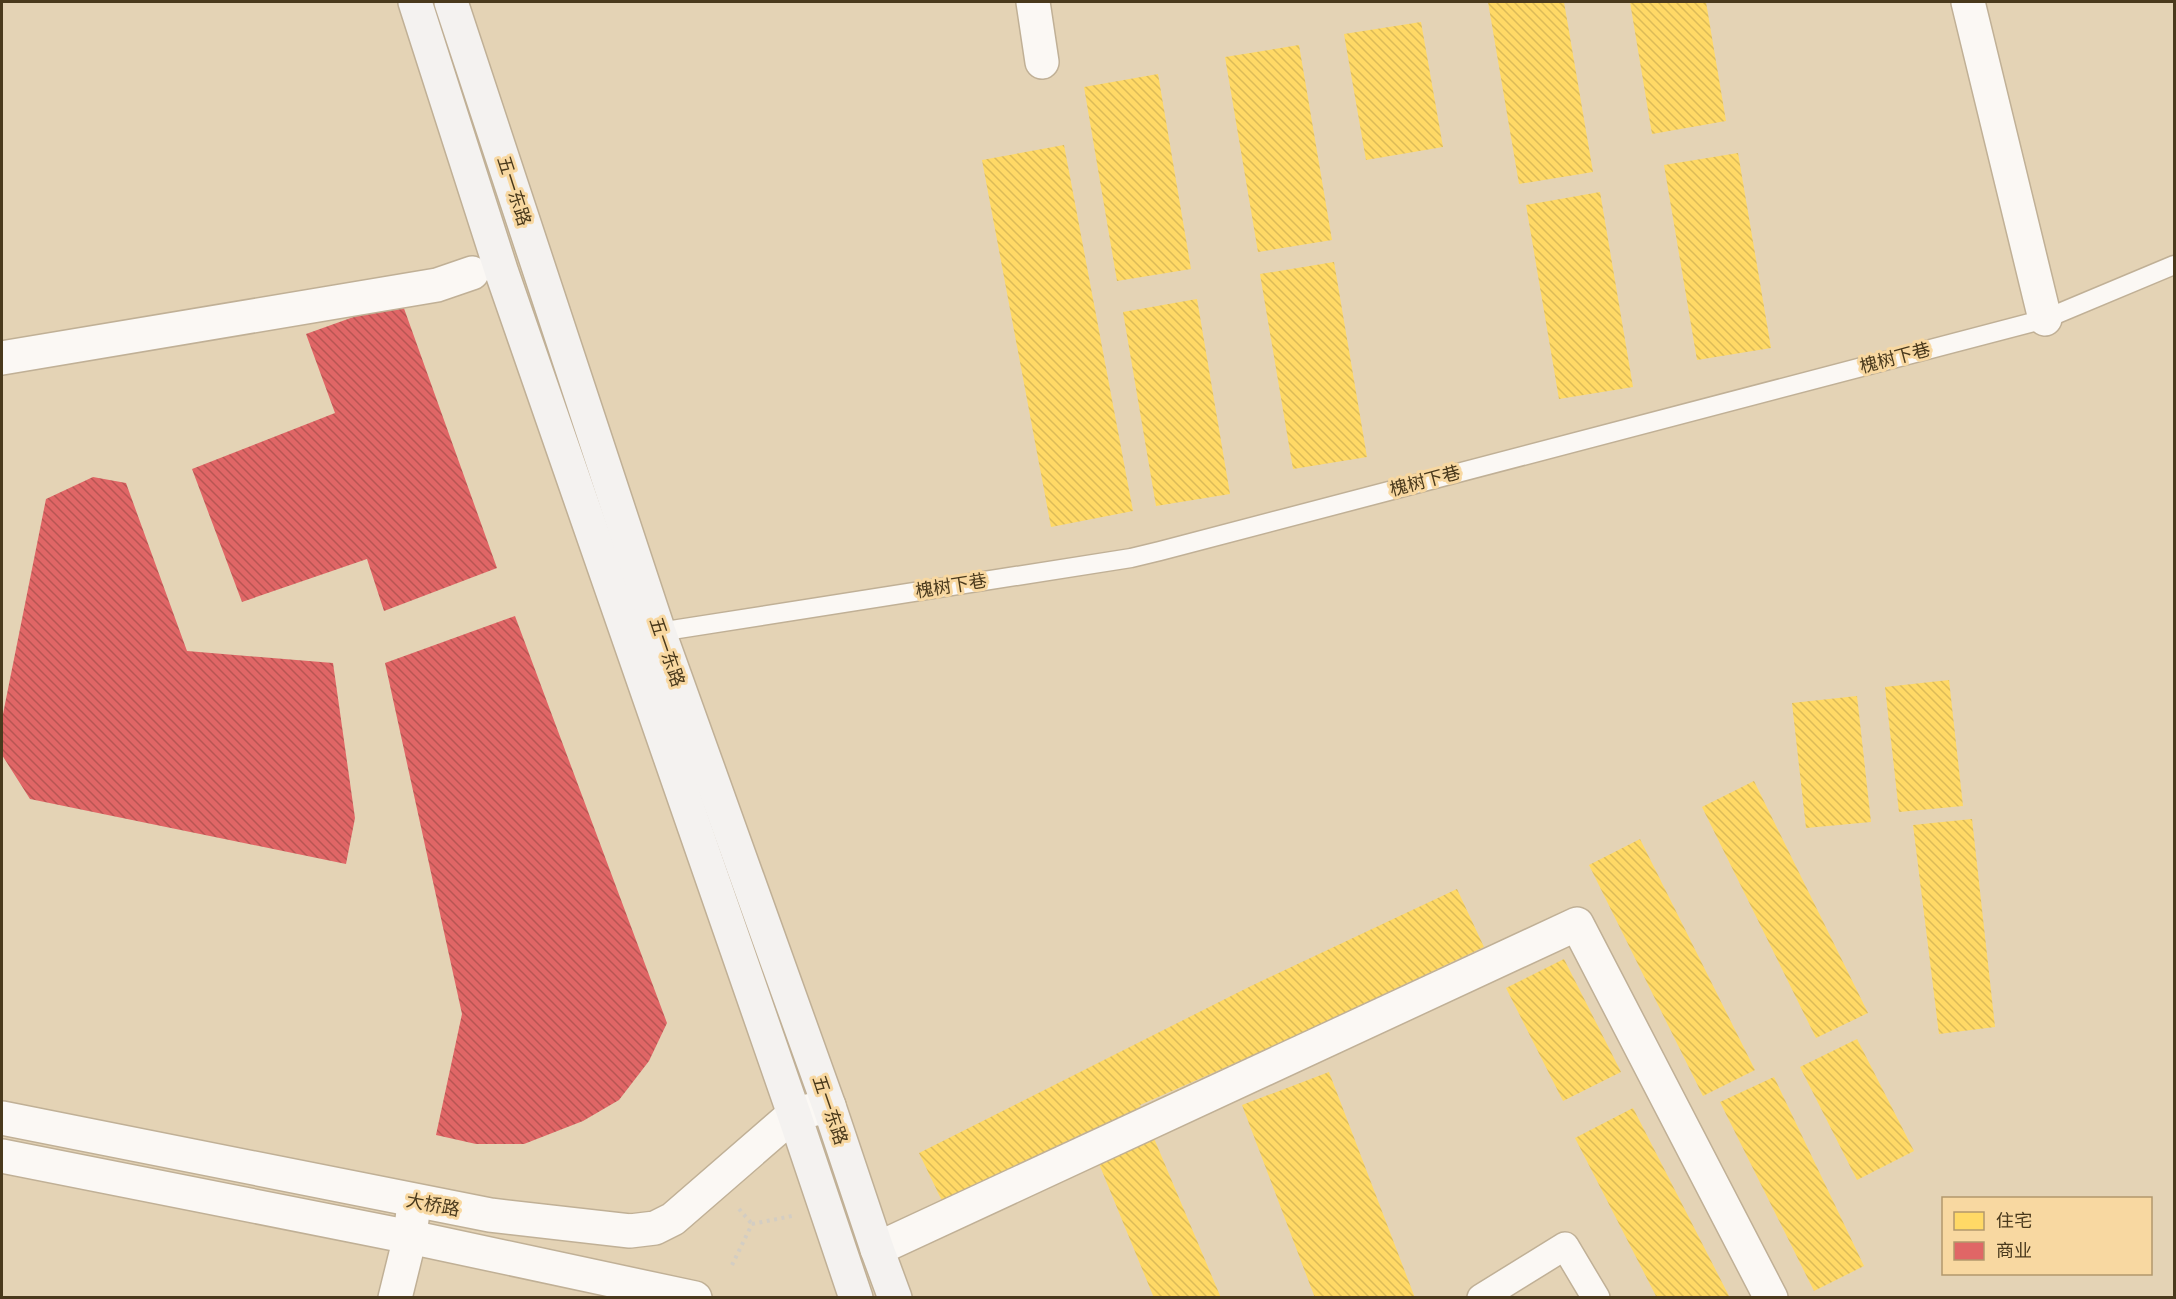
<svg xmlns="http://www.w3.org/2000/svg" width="2176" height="1299" font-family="'Exo 2','Noto Sans SC',sans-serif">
  <defs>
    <pattern id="homes-back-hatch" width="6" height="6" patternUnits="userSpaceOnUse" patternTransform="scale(1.5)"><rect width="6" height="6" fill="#ffd966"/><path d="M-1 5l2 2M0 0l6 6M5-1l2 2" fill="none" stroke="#dcbb58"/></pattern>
    <pattern id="shops-back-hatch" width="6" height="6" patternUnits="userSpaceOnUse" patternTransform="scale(1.5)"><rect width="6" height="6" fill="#e06666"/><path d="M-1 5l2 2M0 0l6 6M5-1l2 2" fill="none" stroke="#b85553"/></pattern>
  </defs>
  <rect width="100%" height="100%" fill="#e4d3b5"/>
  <g fill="url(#homes-back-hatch)">
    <path d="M1488,2h76l29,170 -74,12z"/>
    <path d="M1630,2h76l20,119 -74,13z"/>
    <path d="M1421,22l22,125 -77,13 -22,-126z"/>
    <path d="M1299,45l33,195 -74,12 -33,-195z"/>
    <path d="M1158,74l33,195 -74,12 -33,-194z"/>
    <path d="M1064,145l69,366 -82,16 -69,-367z"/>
    <path d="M1738,153l33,195 -74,12 -33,-195z"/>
    <path d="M1600,192l33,195 -74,12 -33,-194z"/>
    <path d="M1334,262l33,195 -74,12 -33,-195z"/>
    <path d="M1197,299l33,195 -74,12 -33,-194z"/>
    <path d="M1949,680l14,126 -64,6 -14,-125z"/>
    <path d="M1857,696l14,126 -65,6 -14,-125z"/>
    <path d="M1754,781l114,232 -52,25 -114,-231z"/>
    <path d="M1972,819l23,208 -56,7 -26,-209z"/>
    <path d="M1640,839l115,231 -52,26 -114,-231z"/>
    <path d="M1457,889l27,58 -205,97 -139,61 81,193h-67l-68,-166 -143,71 -24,-50 332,-167z"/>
    <path d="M1564,959l57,113 -58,29 -57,-113z"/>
    <path d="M1857,1039l57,112 -57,29 -57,-113z"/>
    <path d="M1329,1072l86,226h-100l-73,-193z"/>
    <path d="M1774,1077l90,189 -50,25 -94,-189z"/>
    <path d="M1633,1108l97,190h-73l-82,-160z"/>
  </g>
  <g fill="url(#shops-back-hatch)">
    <path d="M401,300l96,268 -113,43 -17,-52 -125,43 -50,-133 143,-56 -29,-79z"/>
    <path d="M93,477l33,6 61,168 146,12 22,155 -9,46 -316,-65 -28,-44v-36l44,-220z"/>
    <path d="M515,616l152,407 -18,38 -30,39 -36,21 -59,23h-48l-40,-9 26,-121 -77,-351z"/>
  </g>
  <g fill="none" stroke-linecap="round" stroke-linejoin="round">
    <g stroke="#c0b096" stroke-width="21">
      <path id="service" d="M659,632l472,-74 29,-7 885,-232 129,-54"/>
    </g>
    <g stroke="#c0b096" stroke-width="30">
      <path id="pedestrian" d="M1481,1298l84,-52 31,52"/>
    </g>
    <g stroke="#c0b096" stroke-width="36">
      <g id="minor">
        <path d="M1033,2l9,60"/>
        <path d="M1968,2l77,317"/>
        <path d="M2,358l435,-73 35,-12"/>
        <path d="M877,1249l700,-325 194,374"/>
        <path d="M395,1298l15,-61 4,-35"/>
      </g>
    </g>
    <g stroke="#c0b096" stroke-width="36">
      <g id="tertiary">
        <path d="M2,1118l488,97 140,16 25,-3 18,-9 121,-105 35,-8"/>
        <path d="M2,1156l408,81 285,61"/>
      </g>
    </g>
    <g stroke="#c0b096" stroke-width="36">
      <g id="secondary">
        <path d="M415,2l87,271 292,841 62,184"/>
        <path d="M451,2l208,630 170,474 48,143 18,49"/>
      </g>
    </g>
    <g stroke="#d3cdc3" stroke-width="4" stroke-dasharray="3 4.5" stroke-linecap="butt">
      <path d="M739,1209l13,15"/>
      <path d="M752,1224l40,-8"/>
      <path d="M732,1265l20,-41"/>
    </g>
    <use href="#service" stroke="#fbf8f4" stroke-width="18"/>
    <use href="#pedestrian" stroke="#fbf8f4" stroke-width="27"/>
    <use href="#minor" stroke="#fbf8f4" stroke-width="33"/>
    <use href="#tertiary" stroke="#fbf8f4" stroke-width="33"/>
    <use href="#secondary" stroke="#f4f2f0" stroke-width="33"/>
  </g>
  <g text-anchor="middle" stroke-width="6" stroke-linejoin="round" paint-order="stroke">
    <g font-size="18" fill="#49391c" stroke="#f8d8a1">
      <text transform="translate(514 191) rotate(72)" y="6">五一东路</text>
      <text transform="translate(1895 358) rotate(-15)" y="6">槐树下巷</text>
      <text transform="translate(1425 481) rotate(-15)" y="6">槐树下巷</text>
      <text transform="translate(951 586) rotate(-9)" y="6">槐树下巷</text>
      <text transform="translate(667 652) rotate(71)" y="6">五一东路</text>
      <text transform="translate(830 1110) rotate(71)" y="6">五一东路</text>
      <text transform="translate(433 1205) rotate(11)" y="6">大桥路</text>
    </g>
  </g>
  <rect width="2176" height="1299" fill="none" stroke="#49391c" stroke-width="6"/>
  <rect x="1942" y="1197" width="210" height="78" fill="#f8d8a1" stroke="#b2986c" stroke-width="1.5"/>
  <rect x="1954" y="1212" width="30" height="18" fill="#ffd966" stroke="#b2986c" stroke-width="1.5"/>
  <text x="1996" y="1227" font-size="18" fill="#49391c">住宅</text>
  <rect x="1954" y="1242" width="30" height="18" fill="#e06666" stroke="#b2986c" stroke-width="1.5"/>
  <text x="1996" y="1257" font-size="18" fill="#49391c">商业</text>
</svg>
